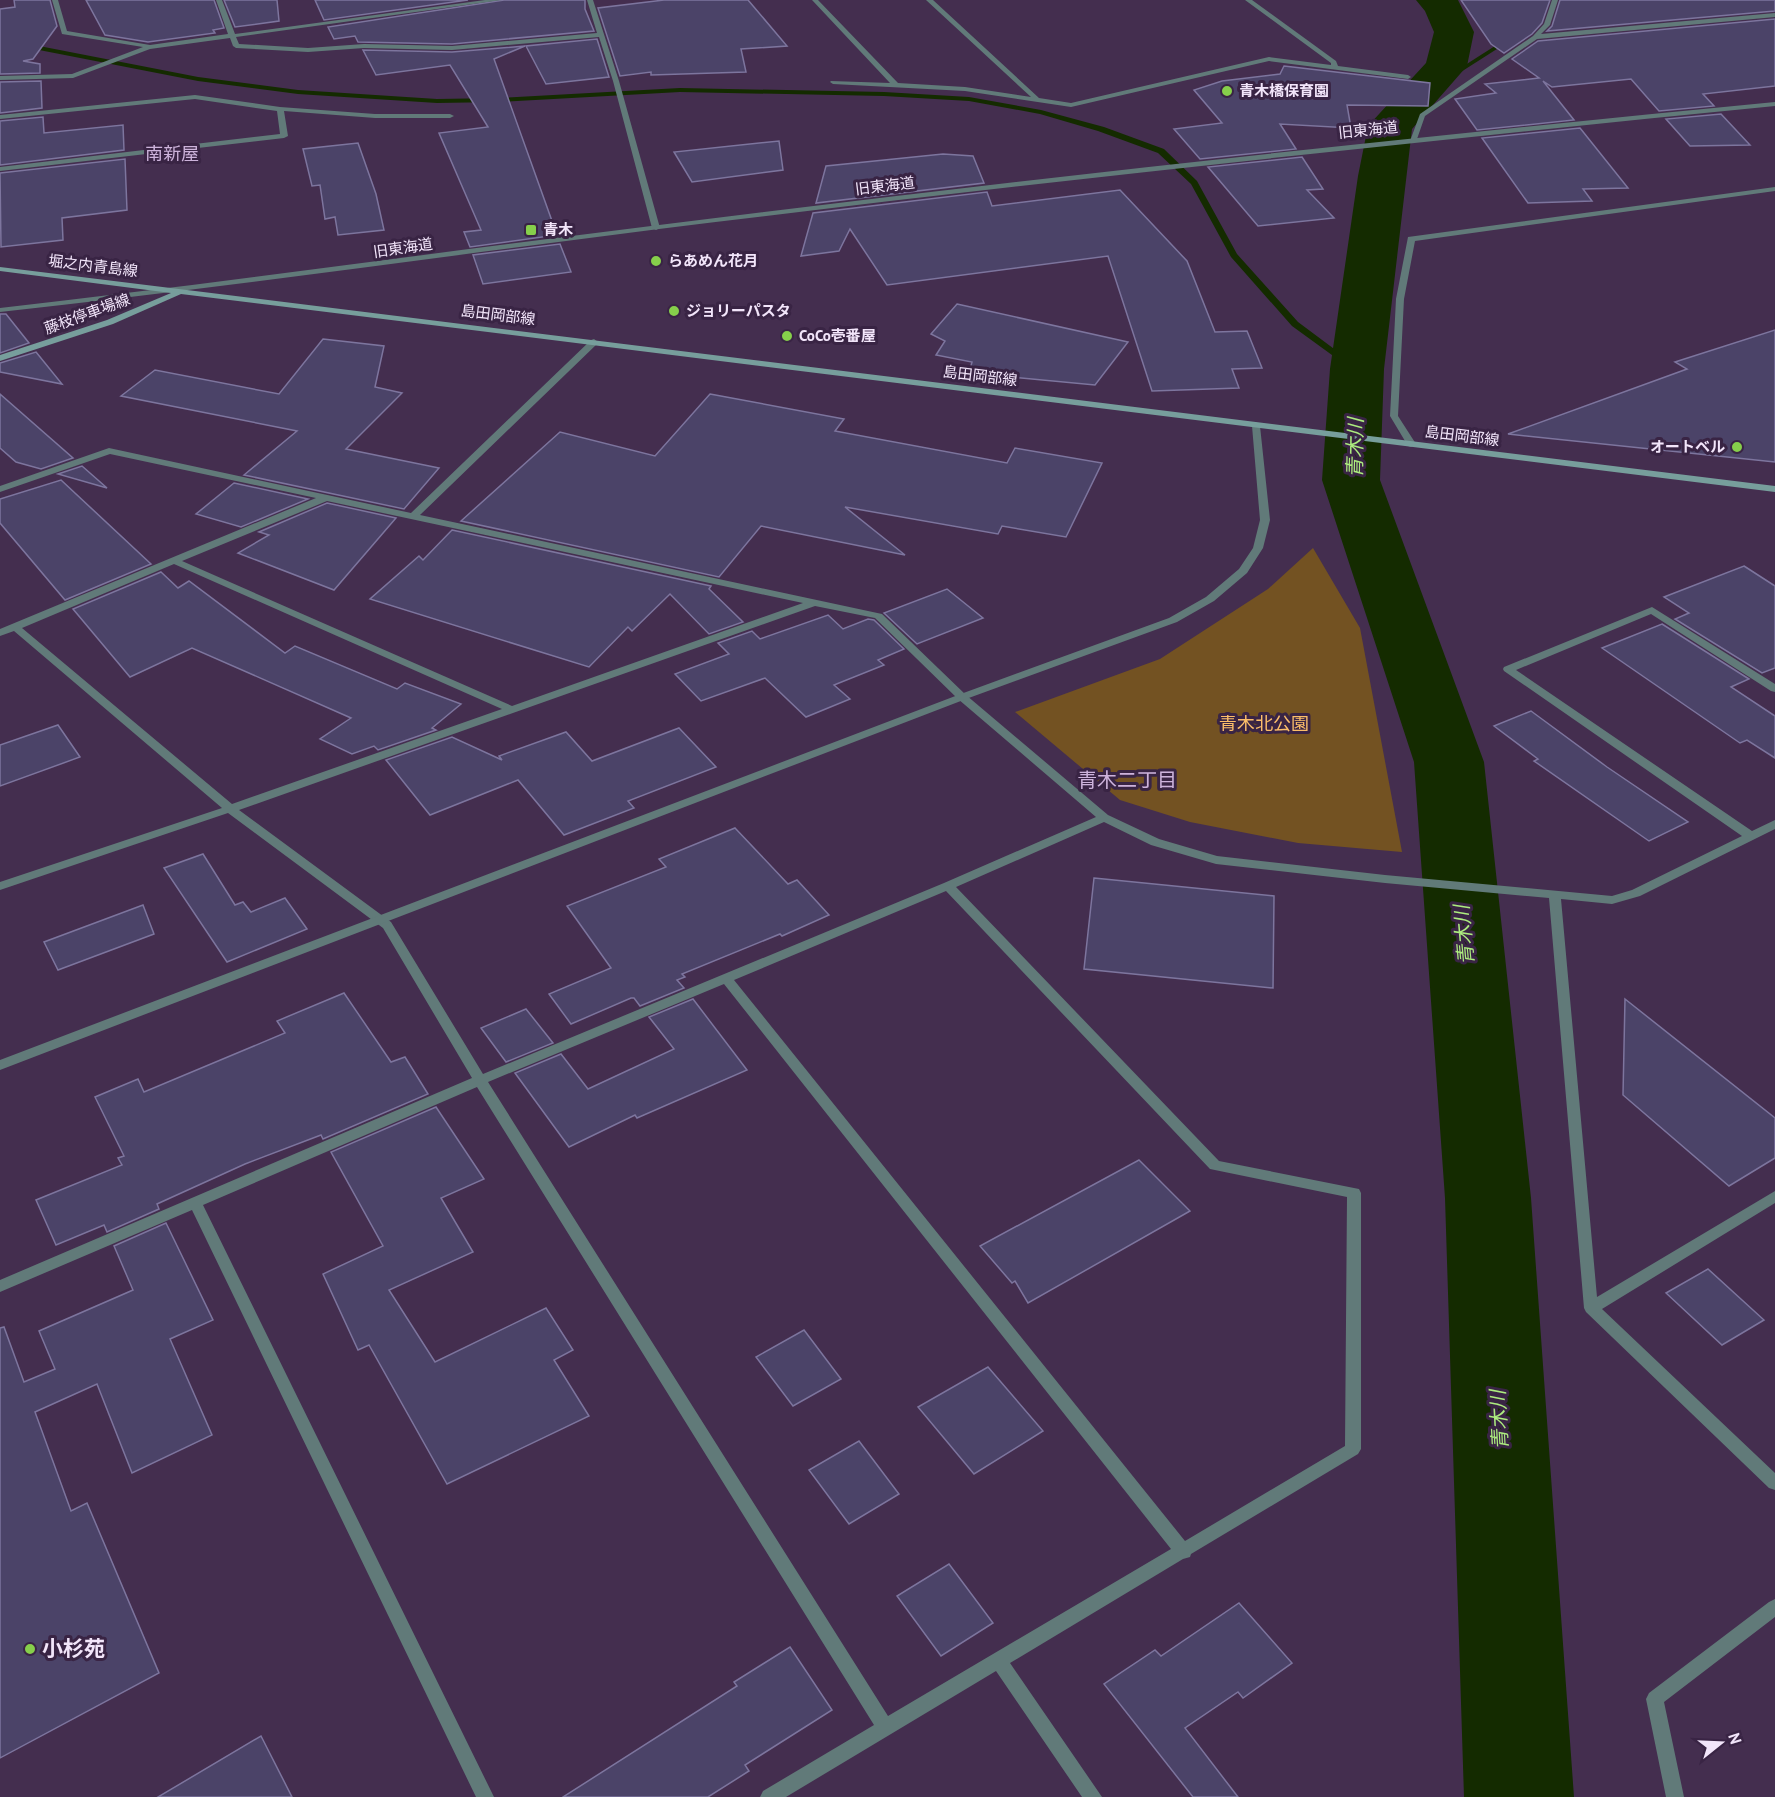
<svg xmlns="http://www.w3.org/2000/svg" width="1775" height="1797" font-family="'PT Sans','Noto Sans JP',sans-serif">
  <rect width="100%" height="100%" fill="#442e4f"/>
  <path fill="#735222" d="M1313,548l47,80 42,224 -104,-9 -108,-21 -70,-22 -105,-88 145,-53 108,-70z"/>
  <g fill="none" stroke-linecap="round" stroke-linejoin="round">
    <g fill="#142b00" fill-rule="evenodd">
      <path d="M1509,37l3,2 -1,1 -94,60 -5,-1z"/>
      <path d="M0,42l34,3 164,32 100,13 139,9 62,-1 181,-10 204,4 85,5 72,13 63,17 60,22 33,32 40,73 61,68 63,47 -7,2 -62,-45 -61,-69 -40,-73 -33,-31 -60,-22 -58,-17 -71,-13 -85,-5 -204,-4 -181,10 -62,1 -139,-9 -100,-13 -164,-32 -34,-3z"/>
    </g>
    <path fill="#142b00" fill-rule="evenodd" d="M1416,0h42l16,32 -7,34 -55,63 -28,240 -4,111 104,282 47,436 43,599h-110l-19,-599 -31,-436 -92,-282 8,-111 28,-193 10,-50 58,-63 8,-31 -9,-21z"/>
  </g>
  <g fill="#4b4368" stroke="#7d759e" stroke-width="1.5">
    <path d="M14,0h36l7,26 -24,33 -10,2 17,3v9l-40,1v-65l15,-2z"/>
    <path d="M86,0h128l10,28 -11,2 2,3 -67,9 -43,-7z"/>
    <path d="M224,0h53l2,21 -44,6z"/>
    <path d="M315,0h153l-144,20z"/>
    <path d="M504,0h81v9l9,22 -142,13 -94,-2 -3,-6 -21,3 -6,-12z"/>
    <path d="M664,0h84l39,46 -46,3 5,23 -95,3v-3l-31,4 -22,-68z"/>
    <path d="M1461,0h89l-8,23 -10,11 -28,19 -13,-9z"/>
    <path d="M1560,0h215v11l-228,20 5,-5z"/>
    <path d="M1775,19v67l-72,8 11,12 -55,5 -28,-32 -79,8 -9,-6 31,39 -97,10 -22,-31 41,-6 -11,-9 54,-6 -27,-19 26,-18z"/>
    <path d="M597,39l12,38 -63,7 -20,-38z"/>
    <path d="M525,46l-31,13 63,176 -87,12 -6,-15 17,-2 -42,-97 49,-6 -38,-62 -74,10 -13,-25 89,2z"/>
    <path d="M1284,66l146,17 -2,23 -81,-1 4,23 -71,-4 16,25 -96,10 -26,-30 48,-6 -28,-33 28,-9 58,-7z"/>
    <path d="M41,81l1,27 -42,5v-31z"/>
    <path d="M1721,114l29,31 -60,1 -24,-27z"/>
    <path d="M43,117l1,16 79,-8 1,25 -124,15v-44z"/>
    <path d="M1580,128l48,60 -45,1 9,12 -64,2 -46,-65z"/>
    <path d="M779,141l4,29 -91,12 -18,-30z"/>
    <path d="M358,143l18,51 8,36 -46,5 -3,-18 -10,2 -5,-34 -8,1 -9,-37z"/>
    <path d="M943,154l30,2 11,27 -168,20 10,-37z"/>
    <path d="M1302,157l21,32 -16,1 27,28 -76,8 -50,-59z"/>
    <path d="M125,159l2,51 -65,8 1,22 -62,7 -1,-74z"/>
    <path d="M1120,190l67,71 28,71 32,-1 15,37 -30,1 7,19 -87,3 -44,-135 -221,29 -37,-56 -11,22 -38,5 12,-43 174,-21 5,14z"/>
    <path d="M560,244l11,28 -88,12 -10,-29z"/>
    <path d="M957,304l171,38 -33,43 -126,-12 3,-11 -36,-7 9,-14 -14,-7z"/>
    <path d="M0,314h6l23,29 -29,10z"/>
    <path d="M1775,330v132l-267,-28 179,-65 -12,-7z"/>
    <path d="M323,339l61,7 -9,41 27,6 -56,56 93,19 -35,41 -160,-34 53,-44 -176,-35 34,-26 124,24z"/>
    <path d="M36,352l26,32 -62,-12v-9z"/>
    <path d="M0,394l73,64 -32,11 -25,-7 -16,-14z"/>
    <path d="M710,394l134,25 -9,12 172,32 8,-15 87,15 -36,74 -64,-11 -4,8 -153,-27 60,48 -144,-29 -42,51 -258,-56 99,-89 95,24z"/>
    <path d="M82,466l25,22 -49,-14z"/>
    <path d="M61,480l90,84 -86,36 -65,-77v-24z"/>
    <path d="M234,483l74,16 -67,28 -45,-13z"/>
    <path d="M327,503l69,15 -62,72 -96,-37 31,-18 -10,-3z"/>
    <path d="M452,530l259,56 -2,3 34,33 -34,12 -39,-40 -38,37 -4,-4 -39,40 -219,-68 49,-43 4,4z"/>
    <path d="M1744,566l31,20v82l-13,5 -87,-54 14,-6 -25,-16z"/>
    <path d="M161,572l17,16 11,-7 96,72 10,-7 102,43 8,-6 56,21 -29,24 4,2 -58,20 -4,-4 -22,8 -32,-15 31,-21 -159,-70 -62,29 -57,-68z"/>
    <path d="M947,589l36,29 -66,26 -33,-31z"/>
    <path d="M828,615l15,14 25,-10 6,1 30,29 -26,11 6,5 -50,20 16,14 -44,18 -41,-39 -64,23 -26,-27 54,-20 -11,-11 34,-12 8,8z"/>
    <path d="M1662,624l87,55 -18,8 44,29v42l-28,-18 -7,3 -138,-95z"/>
    <path d="M1531,711l76,56 81,55 -39,19 -115,-80 4,-2 -44,-33z"/>
    <path d="M58,725l22,32 -80,29v-41z"/>
    <path d="M679,728l37,39 -88,34 6,7 -70,27 -46,-55 -88,35 -44,-55 66,-23 50,23 -3,-4 67,-24 26,29z"/>
    <path d="M735,828l53,56 9,-4 32,35 -47,21 -2,-2 -98,40 3,3 -8,3 7,8 -44,18 -6,-8h-3l-60,26 -22,-30 62,-26 -44,-62 99,-39 -7,-8z"/>
    <path d="M203,854l32,51 8,-3 8,10 34,-14 22,31 -80,33 -63,-94z"/>
    <path d="M1094,878l180,18 -1,92 -189,-19z"/>
    <path d="M143,905l11,29 -96,36 -14,-28z"/>
    <path d="M344,993l47,69 14,-5 23,37 -105,45 -2,-4 -76,29 -88,40 2,5 -52,23 -3,-7 -48,20 -20,-45 86,-35 -4,-7 6,-2 -29,-59 43,-18 6,13 141,-59 -8,-12z"/>
    <path d="M693,999l54,71 -110,48 -2,-3 -66,32 -54,-74 46,-19 27,35 86,-40 -25,-32z"/>
    <path d="M1625,999l150,119v40l-46,28 -106,-91z"/>
    <path d="M526,1009l27,34 -47,19 -25,-34z"/>
    <path d="M436,1107l48,72 -43,19 32,54 -84,38 46,72 111,-54 27,42 -19,10 35,56 -142,68 -78,-139 -11,5 -35,-76 60,-28 -52,-94z"/>
    <path d="M1139,1160l51,51 -162,92 -13,-22 -3,2 -32,-37z"/>
    <path d="M166,1223l47,97 -43,19 42,96 -80,38 -35,-89 -62,28 36,99 16,-8 72,170 -159,85v-430l4,-1 20,55 31,-13 -16,-38 94,-41 -19,-44z"/>
    <path d="M1708,1269l56,51 -42,25 -56,-52z"/>
    <path d="M804,1330l37,49 -48,27 -37,-49z"/>
    <path d="M988,1367l55,64 -69,43 -56,-67z"/>
    <path d="M859,1441l40,53 -50,30 -40,-54z"/>
    <path d="M949,1564l44,59 -52,33 -44,-60z"/>
    <path d="M1239,1603l53,60 -49,35 -5,-6 -53,36 53,69h-45l-89,-113 51,-34 6,6z"/>
    <path d="M790,1647l42,63 -87,55 4,6 -41,26h-145l174,-111 -3,-4z"/>
    <path d="M261,1736l31,61h-134z"/>
  </g>
  <g fill="none" stroke-linecap="round" stroke-linejoin="round">
    <g fill="#617a79" fill-rule="evenodd">
      <path d="M52,0h6l9,31 83,14 78,-11 -12,-34h6l13,34 250,-34h17l-266,37 3,7 69,4 56,-4 88,2 145,-13 -10,-33h6l26,81 41,147 -4,2 -4,-2 -39,-147 -14,-44 -147,13 -88,-2 -56,4 -72,-4 -3,-2 -3,-8 -80,11 -77,29 -73,2v-4l72,-2 71,-27 -81,-13z"/>
      <path d="M812,0h6l80,83 67,4 66,10 -105,-97h7l106,98 32,5 198,-46 62,8v-2l-86,-63h7l84,61 2,5 70,9 3,2 -3,2 -139,-18 -198,46 -106,-16 -132,-7 -3,-2 1,-1 59,2z"/>
      <path d="M1552,0h6l-8,25 -9,9 234,-21v4l-238,22 -112,77 -8,23 -7,2 10,-27 113,-78 11,-12z"/>
      <path d="M195,95l85,12 95,7h75l4,2 -4,2h-75l-91,-7 4,25 -4,2 -284,33v-4l280,-33 -3,-23 -82,-12 -195,20v-4z"/>
      <path d="M1775,187v4l-360,50 -11,58 -6,117 18,28 -5,3 -3,-1 -18,-30 6,-117 12,-62z"/>
      <path d="M594,339l4,3 -1,2 -177,171 462,99 84,81 142,120 51,24 58,17 168,19 227,21 20,-6 110,-54 -238,-165 -1,-2 1,-2 148,-60 123,77v8l-4,-1 -120,-77 -135,56 236,161 23,-11v9l-135,67 -28,8 -51,-5 36,398 178,-106v12l-173,106 173,164v17l-6,-2 -183,-176 -2,-4 -35,-410 -164,-15 -169,-19 -65,-19 -47,-23 -148,65 263,274 140,28 2,4v256l-3,5 -167,100 -1,3 -7,2 -173,104 92,134h-20l-86,-126 -210,126h-26l3,-6 111,-66 -397,-638 -274,118 291,592h-18l-284,-587 -192,82v-12l472,-202 -89,-150 -155,-115 -228,77v-8l222,-74 -208,-177 -14,5v-7l316,-131 -206,-44 -110,38v-6l109,-38 302,65 180,-173zM327,501l476,102 -291,103 -330,-145zM174,564l328,145 -270,95 -210,-176zM815,606l60,12 83,81 138,118 -152,66 -461,191 -92,-152 -152,-112zM946,891l264,278 137,28 -2,249 -160,95 -451,-561zM724,984l447,565 -283,167 -400,-634z"/>
      <path d="M1775,1599v18l-111,85 20,95h-18l-20,-98 3,-6 120,-91z"/>
    </g>
    <g fill="#617a79" fill-rule="evenodd">
      <path d="M1775,102v4c-372,37 -744,77 -1116,123 -220,28 -439,59 -659,83v-4c220,-25 439,-56 659,-83 372,-47 744,-87 1116,-123z"/>
      <path d="M1256,423l4,3 10,94 -7,28 -16,25 -33,28 -37,21 -211,77 -966,371v-10l958,-365 211,-77 37,-21 33,-28 14,-21 7,-28 -8,-94z"/>
    </g>
    <path fill="#779e9c" fill-rule="evenodd" d="M0,267l1775,219v6l-1594,-198 -68,30 -113,37v-6l107,-35 64,-27 -171,-22z"/>
  </g>
  <g fill="#86cf4b" stroke="#392444" stroke-width="2">
    <circle cx="1227" cy="91" r="6"/>
    <rect x="525" y="224" width="12" height="12" rx="3"/>
    <circle cx="656" cy="261" r="6"/>
    <circle cx="674" cy="311" r="6"/>
    <circle cx="787" cy="336" r="6"/>
    <circle cx="1737" cy="447" r="6"/>
    <circle cx="30" cy="1649" r="6"/>
  </g>
  <g text-anchor="middle" stroke-width="6" stroke-linejoin="round" paint-order="stroke">
    <g font-size="15" font-weight="bold" fill="#f2e5fa" stroke="#392444" text-anchor="start">
      <text x="1239" y="96">青木橋保育園</text>
      <text x="543" y="235">青木</text>
      <text x="668" y="266">らあめん花月</text>
      <text x="686" y="316">ジョリーパスタ</text>
      <text x="799" y="341">CoCo壱番屋</text>
      <text x="1725" y="452" text-anchor="end">オートベル</text>
    </g>
    <g font-size="15" fill="#f2e5fa" stroke="#392444">
      <text transform="translate(1368 130) rotate(-6)" y="5">旧東海道</text>
      <text transform="translate(885 186) rotate(-7)" y="5">旧東海道</text>
      <text transform="translate(403 248) rotate(-8)" y="5">旧東海道</text>
      <text transform="translate(93 266) rotate(7)" y="5">堀之内青島線</text>
      <text transform="translate(87 314) rotate(-20)" y="5">藤枝停車場線</text>
      <text transform="translate(498 315) rotate(7)" y="5">島田岡部線</text>
      <text transform="translate(980 376) rotate(7)" y="5">島田岡部線</text>
      <text transform="translate(1462 436) rotate(7)" y="5">島田岡部線</text>
    </g>
    <g font-size="18" fill="#cdb3db" stroke="#392444">
      <text x="172" y="160">南新屋</text>
    </g>
    <g font-size="18" fill="#fcbe6a" stroke="#392444">
      <text x="1264" y="730">青木北公園</text>
    </g>
    <g font-size="20" font-style="italic" fill="#aded7f" stroke="#392444">
      <text transform="translate(1355 448) rotate(-89)" y="7">青木川</text>
      <text transform="translate(1464 935) rotate(-95)" y="7">青木川</text>
      <text transform="translate(1499 1420) rotate(-93)" y="7">青木川</text>
    </g>
    <g font-size="20" fill="#cdb3db" stroke="#392444">
      <text x="1127" y="787">青木二丁目</text>
    </g>
    <g font-size="21" font-weight="bold" fill="#f2e5fa" stroke="#392444" text-anchor="start">
      <text x="42" y="1656">小杉苑</text>
    </g>
  </g>
  <g transform="translate(1721 1743) rotate(72)" stroke="#392444" stroke-width="4.5" paint-order="stroke">
  <path d="M0-4.5L10 22L0 15L-10 22Z" fill="#f2e5fa"/>
  <text y="-9" font-size="16" font-weight="bold" text-anchor="middle" fill="#f2e5fa">N</text>
  </g>
</svg>
